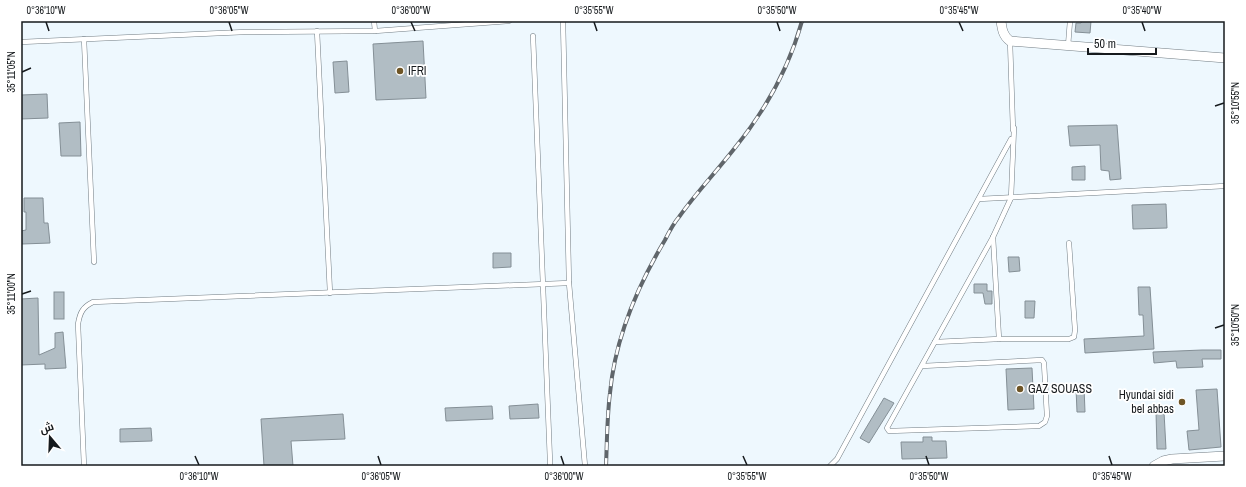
<svg xmlns="http://www.w3.org/2000/svg" width="1246" height="487" font-family="'Archivo Narrow',Cairo,sans-serif">
  <rect width="100%" height="100%" fill="#eef8fe"/>
  <g fill="#b1bdc4" stroke="#848f96">
    <path d="M1082,21h9l-1,12 -15,-1 1,-9h5z"/>
    <path d="M423,41l3,57 -50,2 -3,-56z"/>
    <path d="M347,61l2,31 -14,1 -2,-31z"/>
    <path d="M47,94l1,24 -27,1v-24z"/>
    <path d="M80,122l1,34h-20l-2,-33z"/>
    <path d="M1117,125l4,54 -11,1 -1,-9 -8,-1 -1,-25 -30,1 -2,-20z"/>
    <path d="M1085,166v14h-13v-13z"/>
    <path d="M24,198h19l1,25h4l2,20 -28,1 -1,-13 5,-1v-18h-2z"/>
    <path d="M1166,204l1,24 -34,1 -1,-24z"/>
    <path d="M493,253h18v14l-18,1z"/>
    <path d="M1008,257h11l1,14 -11,1z"/>
    <path d="M974,284h13v7h5v13h-7l-2,-11h-9z"/>
    <path d="M1138,287h12l4,62 -69,4 -1,-14 60,-3 -1,-21h-4z"/>
    <rect x="54" y="292" width="10" height="27"/>
    <path d="M38,298l1,57 16,-7v-15l8,-1 3,36 -21,1v-5l-24,1v-66z"/>
    <path d="M1025,301h10l-1,17h-9z"/>
    <path d="M1202,350h19v9h-19l1,8 -26,1 -1,-7 -22,2 -1,-11z"/>
    <path d="M1032,368l2,41 -26,1 -2,-41z"/>
    <path d="M1084,387l1,25h-8l-1,-24z"/>
    <path d="M1217,389l4,58 -32,3 -2,-19 12,-1 -3,-40z"/>
    <path d="M884,398l10,5 -25,40 -9,-5z"/>
    <path d="M538,404l1,14 -29,1 -1,-13z"/>
    <path d="M492,406l1,13 -47,2 -1,-13z"/>
    <path d="M1156,412h8l2,37h-9z"/>
    <path d="M343,414l2,25 -54,2 2,25h-29l-3,-47z"/>
    <path d="M151,428l1,13 -32,1v-13z"/>
    <path d="M923,437h9v4h14l1,17 -45,1 -1,-17h22z"/>
  </g>
  <g fill="none" stroke-linecap="round" stroke-linejoin="round">
    <g stroke="#727d84" stroke-width="5.5">
      <g id="service">
        <path d="M374,21l1,10"/>
        <path d="M563,21l6,262 16,183"/>
        <path d="M317,31l13,262"/>
        <path d="M533,36l17,425v5"/>
        <path d="M84,39l10,223"/>
        <path d="M1010,41l3,89"/>
        <path d="M21,42l224,-10 130,-1 134,-10"/>
        <path d="M1068,46l2,-25"/>
        <path d="M979,199l246,-13"/>
        <path d="M993,237l6,102"/>
        <path d="M935,342l64,-3h70l5,-2 1,-7 -6,-87"/>
        <path d="M922,366l120,-6 2,3 3,53 -2,6 -6,4 -150,5 -2,-3 106,-191 18,-39 3,-70"/>
        <path d="M84,466l-6,-142c2,-12 5,-17 15,-22l476,-19"/>
        <path d="M830,466l7,-7 174,-320"/>
      </g>
    </g>
    <g stroke="#727d84" stroke-width="10">
      <g id="minor">
        <path d="M1001,21c1,8 2,15 9,20l215,17"/>
        <path d="M1154,466l9,-5 9,-2 53,-3"/>
      </g>
    </g>
    <use href="#service" stroke="#fff" stroke-width="4.5"/>
    <use href="#minor" stroke="#fff" stroke-width="9"/>
    <g stroke="#60666b" stroke-width="4">
      <path id="rail" d="M606,466c1,-24 1,-49 4,-73 5,-54 27,-106 55,-153 4,-8 8,-16 14,-23 17,-24 37,-45 55,-68 31,-38 55,-81 68,-128"/>
    </g>
    <use href="#rail" stroke="#fff" stroke-width="2.5" stroke-dasharray="8" stroke-linecap="butt"/>
  </g>
  <path fill="none" stroke="#161a1d" stroke-width="1.5" d="M46,22l3,9M229,22l3,9M411,22l4,9M594,22l3,9M777,22l3,9M959,22l4,9M1142,22l3,9M22,72l9,-4M1215,106l9,-3M22,294l9,-3M1215,328l9,-3M195,456l4,9M378,456l3,9M561,456l3,9M743,456l4,9M926,456l3,9M1109,456l3,9"/>
  <g fill="#6e5526" stroke="#fff" stroke-width="1.5">
    <circle cx="400" cy="71" r="4"/>
    <circle cx="1020" cy="389" r="4"/>
    <circle cx="1182" cy="402" r="4"/>
  </g>
  <g text-anchor="middle" stroke-width="3.5" stroke-linejoin="round" paint-order="stroke">
    <g font-size="12" fill="#161a1d" stroke="#fff" text-anchor="start">
      <text x="408" y="75">IFRI</text>
      <text x="1028" y="393">GAZ SOUASS</text>
      <text x="1174" y="399" text-anchor="end">Hyundai sidi<tspan x="1174" dy="14">bel abbas</tspan></text>
    </g>
  </g>
  <rect width="1246" height="487" fill="none" stroke="#ffffff" stroke-width="44"/>
  <g transform="translate(50 437) rotate(341)" stroke="#ffffff" stroke-width="3" paint-order="stroke">
  <path d="M0-3L7 15L0 10L-7 15Z" fill="#161a1d"/>
  <text y="-6" font-size="11" font-weight="bold" text-anchor="middle" fill="#161a1d">ش</text>
  </g>
  <path d="M1088 48v6h68v-6" fill="none" stroke="#161a1d" stroke-width="2"/>
  <text x="1094" y="48" font-size="12" fill="#161a1d" stroke="#ffffff" stroke-width="3" paint-order="stroke">50 m</text>
  <rect x="22" y="22" width="1202" height="443" fill="none" stroke="#161a1d" stroke-width="1.5"/>
  <g font-size="10" text-anchor="middle" fill="#161a1d">
    <text x="46" y="14">0°36'10"W</text>
    <text x="229" y="14">0°36'05"W</text>
    <text x="411" y="14">0°36'00"W</text>
    <text x="594" y="14">0°35'55"W</text>
    <text x="777" y="14">0°35'50"W</text>
    <text x="959" y="14">0°35'45"W</text>
    <text x="1142" y="14">0°35'40"W</text>
    <text transform="translate(11 72) rotate(-90)" y="4">35°11'05"N</text>
    <text transform="translate(1235 103) rotate(-90)" y="4">35°10'55"N</text>
    <text transform="translate(11 294) rotate(-90)" y="4">35°11'00"N</text>
    <text transform="translate(1235 325) rotate(-90)" y="4">35°10'50"N</text>
    <text x="199" y="480">0°36'10"W</text>
    <text x="381" y="480">0°36'05"W</text>
    <text x="564" y="480">0°36'00"W</text>
    <text x="747" y="480">0°35'55"W</text>
    <text x="929" y="480">0°35'50"W</text>
    <text x="1112" y="480">0°35'45"W</text>
  </g>
</svg>
